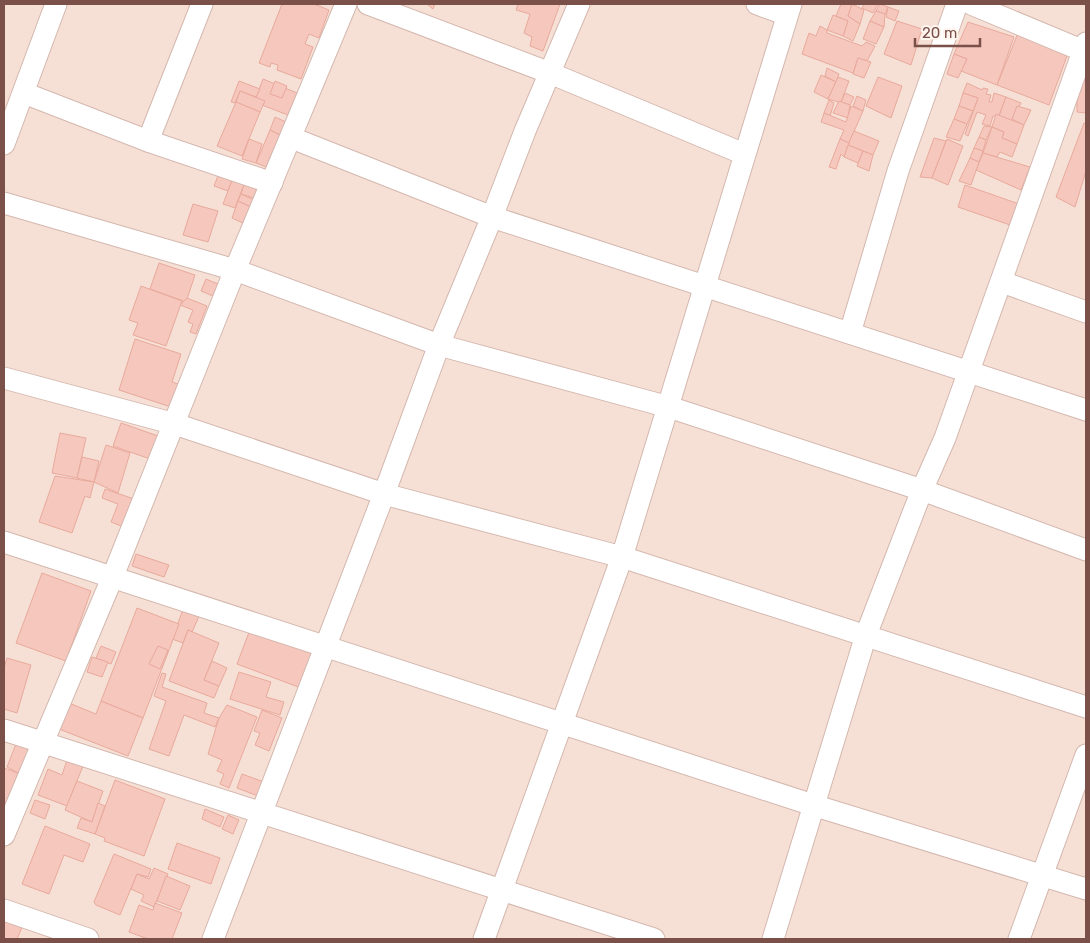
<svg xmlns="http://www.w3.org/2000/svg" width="1090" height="943" font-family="Rubik,sans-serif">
  <rect width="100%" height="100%" fill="#fef0e7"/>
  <rect fill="#f6e0d5" x="4" y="4" width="1082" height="935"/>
  <g fill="#f5c7bd" stroke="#e9a99c">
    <path d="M282,4h32l15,6 -10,28 -10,-4 -4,10 8,3 -12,32 -24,-9 1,-5 -7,-2 -1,4 -11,-4z"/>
    <path d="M427,4h8l-2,5z"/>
    <path d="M518,4h42l-17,47 -13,-5 2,-9 -8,-4 6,-19 -14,-4z"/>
    <path d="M841,4h11l-4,12 12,8 -7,17 -10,-5 5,-15 -12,-5z"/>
    <path d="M852,4l12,6 -4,14 -12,-8z"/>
    <path d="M864,4h14l-5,9 -11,-5z"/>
    <path d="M880,4l8,3 -3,7 -9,-3z"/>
    <path d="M888,7l11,4 -4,10 -9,-4z"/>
    <path d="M876,11l9,3 -1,13 -14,-6z"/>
    <path d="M833,15l15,6 -5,15 -16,-6z"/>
    <path d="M870,21l14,6 -8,17 -13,-5z"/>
    <path d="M897,21l25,8 -11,36 -27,-11z"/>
    <path d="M968,22l46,15 -17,48 -36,-14 6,-12 -13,-5z"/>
    <path d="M820,26l7,4v3l35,13 4,-4 9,4 -8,15 -9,-3 -5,15 -51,-19 7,-21 7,3z"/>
    <path d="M1018,33l49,23 -18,49 -52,-20z"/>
    <path d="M954,54l13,5 -9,19 -11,-4z"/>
    <path d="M858,58l13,4 -7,16 -11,-4z"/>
    <path d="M827,68l12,6 -3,8 -11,-6z"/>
    <path d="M821,75l15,7 -8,17 -14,-7z"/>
    <path d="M838,77l11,4 -8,21h-3l-10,-3z"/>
    <path d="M878,77l24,9 -11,32 -25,-12z"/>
    <path d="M263,79l34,14 -9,22 -34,-13z"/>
    <path d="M239,81l21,8 -4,8 -16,-6 -5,12 -4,-1z"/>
    <path d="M275,81l12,5 -5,12 -12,-4z"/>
    <path d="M1086,81v32l-9,-1v-30z"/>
    <path d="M967,83l15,7 1,-2 5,1 -2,5 5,1 -2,7h3l2,-9 12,4 -7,19h-6l-3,10 -8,-2 4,-9 -9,-3 -9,24 -3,-2 13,-36 -15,-5z"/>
    <path d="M240,91l25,10 -5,11 -24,-10z"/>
    <path d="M845,93l9,4 -4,8 -9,-3z"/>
    <path d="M963,93l15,5 -5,13 -14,-5z"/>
    <path d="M857,96l9,4 -3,11 -10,-5z"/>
    <path d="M1006,97l15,6 -10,18 -12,-5z"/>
    <path d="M829,100l5,3 -4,13 -6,-3z"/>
    <path d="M839,101l11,4 -2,13 -15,-5z"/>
    <path d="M236,102l24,10 -18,44 -25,-10z"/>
    <path d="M851,106l12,5 -14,32 -9,-4 4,-9 -23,-8 3,-9 22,9z"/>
    <path d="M959,106l14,5 -6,13 -13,-5z"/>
    <path d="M1017,106l14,4 -7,15 -12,-6z"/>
    <path d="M996,114l28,11 -7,19 -15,-6 2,-6 -12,-5z"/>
    <path d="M275,117l11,5 -6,13 -10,-5z"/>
    <path d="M954,119l13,5 -7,17 -14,-4z"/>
    <path d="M1084,123l2,1v47l-11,36 -19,-10z"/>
    <path d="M984,126l8,1 -6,13 -7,-3z"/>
    <path d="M992,127l12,5 -2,6 15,6 -5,13 -12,-5 -3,5 -14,-4z"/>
    <path d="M270,130l10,5 -14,32 -10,-4z"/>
    <path d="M854,131l25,10 -6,14 -25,-10z"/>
    <path d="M979,137l7,3 -3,11 -9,-3z"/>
    <path d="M934,138l12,3 -14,37 -12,-1z"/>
    <path d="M249,139l13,5 -6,19 -14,-4z"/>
    <path d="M840,139l9,4 -5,14 -3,-3 -5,15 -7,-2z"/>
    <path d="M947,139l16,7 -15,39 -16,-7z"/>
    <path d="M848,145l15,6 -5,12 -14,-6z"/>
    <path d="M974,148l9,3 -4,11 -9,-4z"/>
    <path d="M863,151l10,4 -4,16 -12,-5z"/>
    <path d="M983,153l47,14 -9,23 -45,-20z"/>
    <path d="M970,158l9,4 -8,23 -12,-4z"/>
    <path d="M219,173l14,5 -5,13 -14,-5z"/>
    <path d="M233,178l12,4 -10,26 -12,-4z"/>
    <path d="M245,182l12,5 -3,11 -13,-4z"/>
    <path d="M965,185l54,19 -6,22 -55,-19z"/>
    <path d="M241,194l13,6 -3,7 -13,-6z"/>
    <path d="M238,201l13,6 -8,16 -11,-5z"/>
    <path d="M193,204l25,7 -10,31 -25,-7z"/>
    <path d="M159,263l36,12 -9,27 -36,-13z"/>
    <path d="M206,279l12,5 -5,12 -12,-5z"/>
    <path d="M141,286l41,15 -16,45 -33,-11 5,-12 -9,-3z"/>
    <path d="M187,298l20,8 -11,28 -6,-2 3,-8 -5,-2 5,-12 -13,-5z"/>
    <path d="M135,339l46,15 -9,28 6,2 -7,23 -52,-17z"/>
    <path d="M121,423l40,14 -8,23 -40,-14z"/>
    <path d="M60,433l26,5 -9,40 -25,-5z"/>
    <path d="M106,445l24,8 -12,40 -24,-11z"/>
    <path d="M82,457l17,4 -5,21 -17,-4z"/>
    <path d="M55,476l39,6 -4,16 -5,-2 -13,37 -33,-11z"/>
    <path d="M105,489l29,10 -10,28 -13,-5 7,-18 -16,-6z"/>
    <path d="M136,554l33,11 -5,12 -32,-11z"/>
    <path d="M42,573l49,18 -25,70 -50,-18z"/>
    <path d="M184,607l16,7 -8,18 -4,-2 -5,13 -11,-4z"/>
    <path d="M137,608l42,16 -36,94 -42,-17z"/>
    <path d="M251,627l63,23 -13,38 -64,-24z"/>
    <path d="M188,630l31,13 -15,37 15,6 -5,12 -45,-17z"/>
    <path d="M101,646l15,6 -5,12 -15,-6z"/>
    <path d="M158,646l10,4 -8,19 -11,-5z"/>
    <path d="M92,657l16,5 -6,15 -15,-5z"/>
    <path d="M7,658l24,7 -14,48 -13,-4v-41z"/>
    <path d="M212,661l15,7 -8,18 -15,-6z"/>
    <path d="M239,672l32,10 -5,15 18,5 -4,13 -50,-16z"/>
    <path d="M162,673l4,1 -4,13 45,16 -3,10 15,5 -4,9 -31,-12 -15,41 -20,-7 17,-48 -12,-5z"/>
    <path d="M101,701l42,17 -15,38 -69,-27 10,-26 27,11z"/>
    <path d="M227,705l30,12 -28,71 -9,-4 4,-10 -7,-3 5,-11 -14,-6 11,-36z"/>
    <path d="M262,710l20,8 -13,33 -14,-6 5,-12 -6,-2z"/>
    <path d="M16,744l14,5 -12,24 -11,-6z"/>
    <path d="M67,760l16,6 -16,40 -29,-11 10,-26 14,6z"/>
    <path d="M4,768l14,5 -14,40z"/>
    <path d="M242,774l22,8 -6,14 -21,-8z"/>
    <path d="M115,780l50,19 -21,57 -40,-15 1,-3 -10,-4z"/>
    <path d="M77,781l26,10 -11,31 -27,-12z"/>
    <path d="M35,800l15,5 -5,14 -15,-6z"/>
    <path d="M98,803l7,3 -10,28 -18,-6 4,-10 11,4z"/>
    <path d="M205,809l19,8 -4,10 -18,-8z"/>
    <path d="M228,815l11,5 -6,14 -11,-5z"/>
    <path d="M45,826l45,18 -7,18 -19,-7 -15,39 -27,-10z"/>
    <path d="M177,843l43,15 -9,26 -43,-15z"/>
    <path d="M114,854l37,15 -3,8 -11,-3 -17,41 -24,-10 -2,-3z"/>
    <path d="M154,868l14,6 -14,33 -13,-6 3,-6 -13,-6 6,-15 12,5z"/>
    <path d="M166,876l24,10 -10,24 -23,-9z"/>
    <path d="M155,903l27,10 -10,26h-24l-19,-7 10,-27 14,5z"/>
    <path d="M4,918l19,7 -6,14h-13z"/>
  </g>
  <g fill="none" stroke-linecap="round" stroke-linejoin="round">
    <g stroke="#d4b7ae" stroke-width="23">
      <g id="street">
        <path d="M368,4l182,69 194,81"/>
        <path d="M757,4l30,11"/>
        <path d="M971,4l115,48"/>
        <path d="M24,93l124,48 124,42"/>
        <path d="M292,138l200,79 594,193"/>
        <path d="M148,141l54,-137"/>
        <path d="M4,144l52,-140"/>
        <path d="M4,203l231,67 204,75 230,62 253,83 164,60"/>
        <path d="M1002,282l84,30"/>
        <path d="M850,333l48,-162 59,-167"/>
        <path d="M4,378l171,46 209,70 238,63 464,150"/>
        <path d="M4,542l812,264 270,83"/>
        <path d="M4,730l650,209"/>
        <path d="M4,835l109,-259 122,-306 111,-266"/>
        <path d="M4,910l84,29"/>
        <path d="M213,939l171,-445 55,-149 53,-128 33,-86 54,-127"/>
        <path d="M484,939l138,-382 169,-553"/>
        <path d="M773,939l93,-304 56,-145 23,-52 141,-395"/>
        <path d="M1019,939l67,-184"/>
      </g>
    </g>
    <use href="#street" stroke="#fff" stroke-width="21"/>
  </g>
  <rect width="1090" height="943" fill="none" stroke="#7a5049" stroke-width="10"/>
  <path d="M915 38v8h65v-8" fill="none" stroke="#7a5049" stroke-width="2.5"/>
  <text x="922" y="38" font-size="15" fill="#7a5049" stroke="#fff5ef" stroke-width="4" paint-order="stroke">20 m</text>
</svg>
